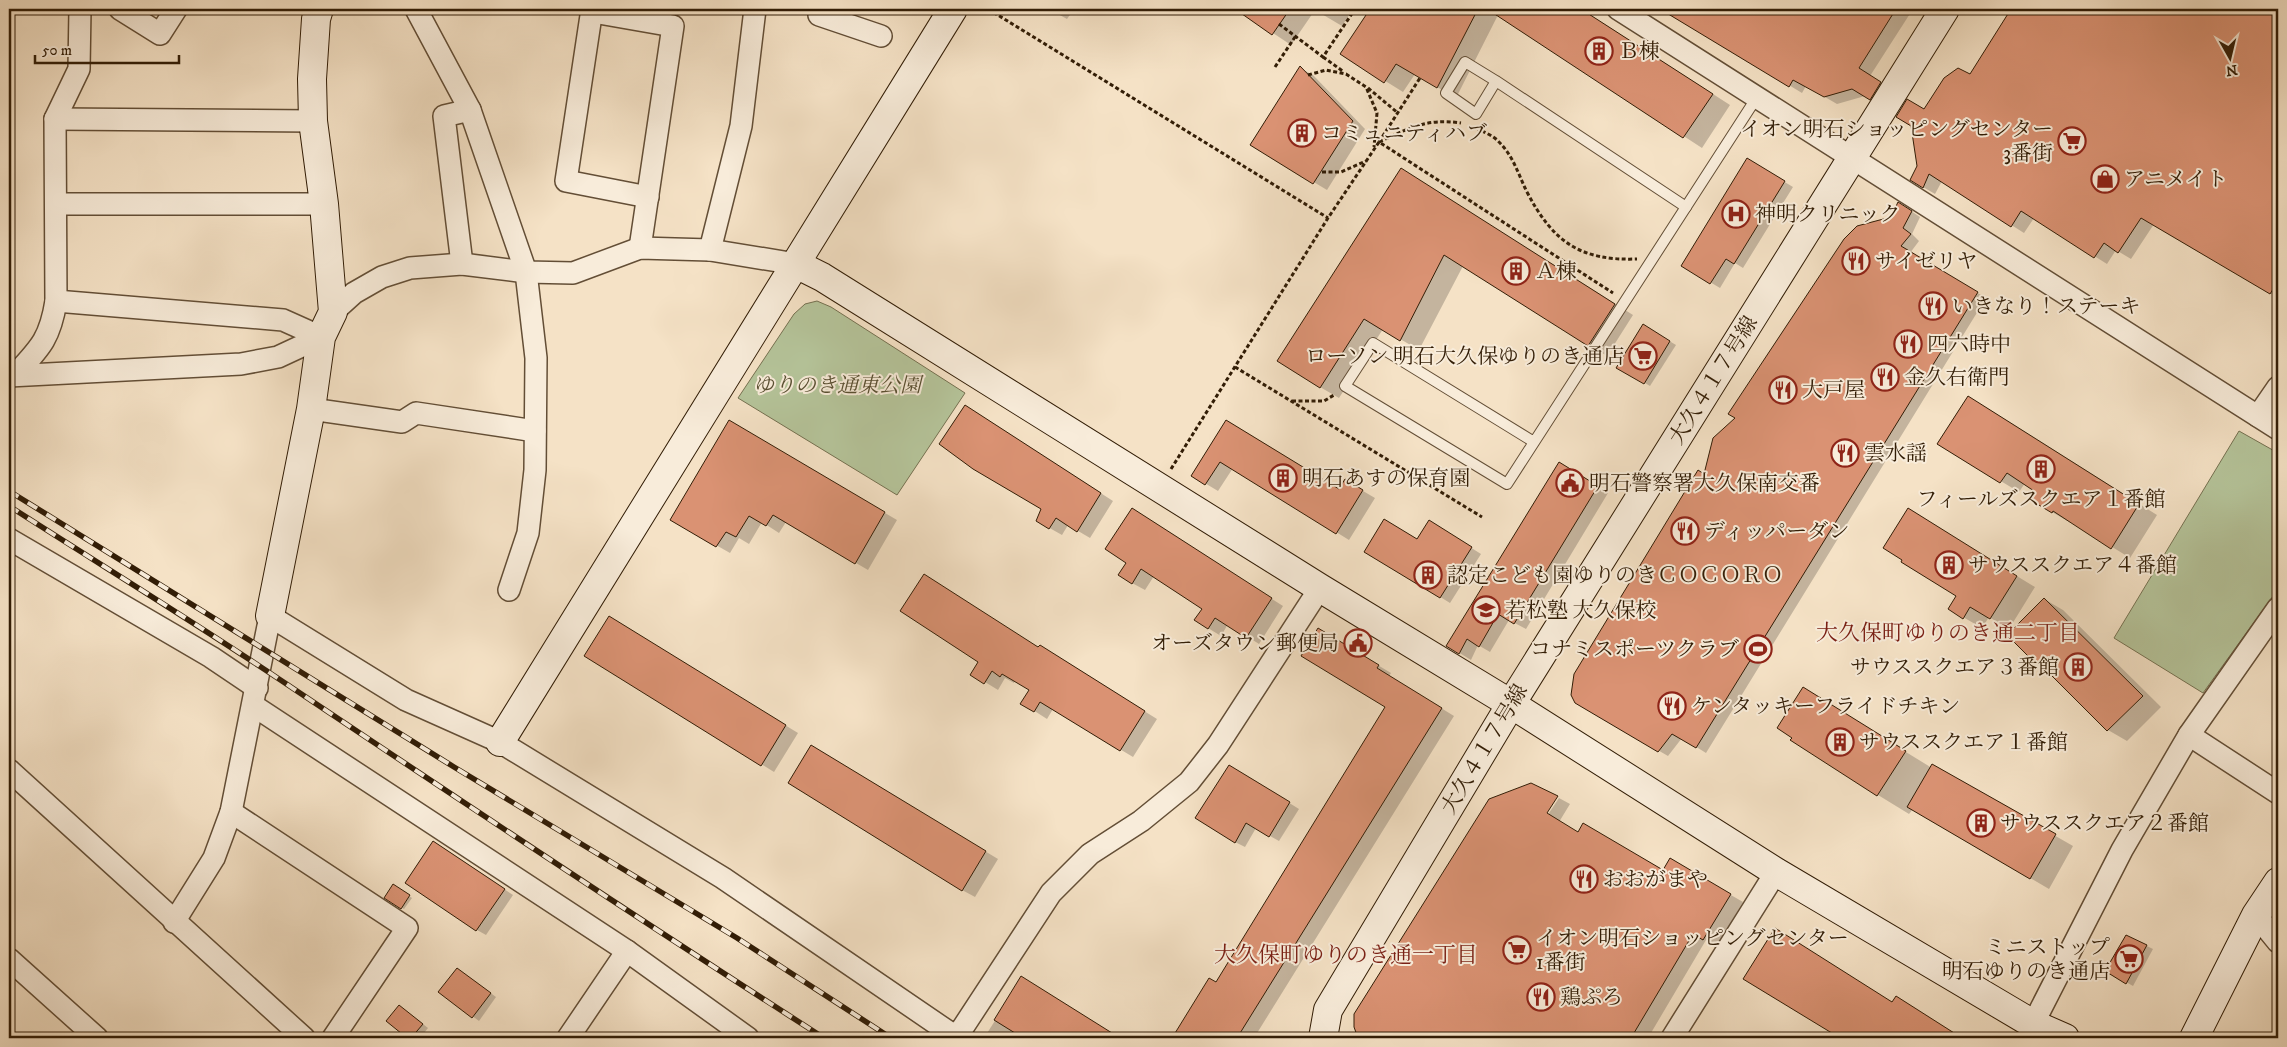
<svg xmlns="http://www.w3.org/2000/svg" width="2287" height="1047" font-family="'IM FELL DW Pica','Noto Serif JP',serif">
  <rect width="100%" height="100%" fill="#f5e2c6"/>
  <filter id="stains"><feTurbulence type="fractalNoise" baseFrequency=".004" numOctaves="4"/><feColorMatrix values="0 0 0 0 .2 0 0 0 0 .09 0 0 0 0 .02 0 0 0 .5 -.17"/></filter>
  <radialGradient id="worn" r=".72"><stop offset=".6" stop-color="#630" stop-opacity="0"/><stop offset="1" stop-color="#630" stop-opacity=".3"/></radialGradient>
  <g fill="#b5c49a" stroke="#747050">
    <path d="M817,301l14,6 134,86 -68,102 -159,-97 56,-84 11,-10z"/>
    <path d="M2239,431l39,22v136l-75,104 -89,-55z"/>
  </g>
  <g fill="#0003">
    <path d="M151,9h14l-3,6z"/>
    <path d="M1049,9h25l-7,10z"/>
    <path d="M1237,9h116l-11,17 -27,-16 -24,35z"/>
    <path d="M1371,9h210l149,96 -28,43 -204,-133 -42,83 -41,-24 -12,18 -61,-38z"/>
    <path d="M1663,9h250l-43,67 23,14 -10,16 -18,-10 -28,8 -31,-18 -4,7z"/>
    <path d="M2013,9h265v289l-124,-74 -23,35 -15,-9 -9,14 -73,-46 -10,15 -82,-52 -7,13 -12,-7 -5,-21 7,-55 46,-35z"/>
    <path d="M1300,68l13,7 52,54 -38,61 -75,-45z"/>
    <path d="M1748,160l45,27 -50,81 -8,-5 -15,25 -37,-22z"/>
    <path d="M1419,180l214,135 -26,41 -144,-90 -44,84 -36,-21 -44,69 -19,-11z"/>
    <path d="M1908,209l12,8 -8,17 7,7 -9,12 76,45 -280,455 -24,-15 -14,18 -92,-53 161,-285 154,-200z"/>
    <path d="M1644,326l32,19 -26,41 -32,-19z"/>
    <path d="M1987,408l170,107 -27,43 -58,-36 -1,1 -19,-11 -16,-22 -11,-7 -6,9 -80,-48z"/>
    <path d="M978,414l135,87 -23,37 -22,-13 -6,10 -25,-14 6,-13z"/>
    <path d="M1227,421l113,69 6,-9 29,17 -26,42 -116,-72 -15,23 -25,-15z"/>
    <path d="M730,422l167,98 -29,50 -82,-48 -7,11 -17,-11 -13,22 -10,-6 -9,15 -58,-33z"/>
    <path d="M1560,464l48,29 -82,136 -17,-9 -19,32 -12,-7 -7,15 -23,-14z"/>
    <path d="M1144,517l139,89 -24,38 -31,-20 -7,12 -13,-8 -5,-20 -49,-32 -9,14 -13,-7 -5,-21z"/>
    <path d="M1927,521l108,66 -26,42 -20,-12 -7,11 -33,-19 8,-13z"/>
    <path d="M1438,527l43,27 -31,49 -84,-52 51,-10z"/>
    <path d="M2044,599l19,11 98,97 -34,34 -19,-11 -63,-63 -8,-4z"/>
    <path d="M622,625l176,108 -24,39 -188,-116z"/>
    <path d="M1331,637l60,36 -2,3 65,40 -200,322h-81l36,-58 8,4 170,-277z"/>
    <path d="M1039,648l13,6 105,65 -24,38 -80,-48 -6,10 -25,-16 9,-13 -16,-10 -1,3 -9,-5 -7,12 -26,-16z"/>
    <path d="M1803,689l129,79 1,-2 140,80 -24,43 -136,-80 -4,5 -31,-19 -86,-55z"/>
    <path d="M824,754l174,105 -23,38 -13,-7z"/>
    <path d="M1239,772l60,37 -20,32 -23,-13 -11,19 -10,-5z"/>
    <path d="M1559,798l11,6 -11,18 19,11 85,39 7,-12 73,42 -26,44 -11,-6 -58,98h-289l-4,-11 187,-209 3,1z"/>
    <path d="M443,848l70,47 -27,40 -9,-5z"/>
    <path d="M393,886l19,12 -8,11 -19,-12z"/>
    <path d="M2126,936l27,13 -20,37 -26,-15z"/>
    <path d="M458,969l38,28 -17,24 -39,-29z"/>
    <path d="M1022,978l12,7 84,53h-134z"/>
    <path d="M1745,978l164,27 52,33h-118z"/>
    <path d="M405,1010l23,18 -8,10h-11l-21,-17z"/>
  </g>
  <g fill="#da9273" stroke="#321d06">
    <path d="M1235,9h55l-18,26z"/>
    <path d="M1370,9h108l-41,79 -41,-24 -12,19 -44,-29z"/>
    <path d="M1487,9h94l132,85 -30,44z"/>
    <path d="M1660,9h236l-37,59 22,14 -11,18 -18,-11 -28,8 -31,-17 -4,7z"/>
    <path d="M2011,9h267v272l-8,13 -129,-76 -23,35 -14,-10 -10,15 -73,-47 -10,16 -82,-53 -6,14 -13,-8 7,-14 -6,-40 -15,-9 11,-18 17,10 20,-31 14,-10 12,6z"/>
    <path d="M1300,66l53,55 -40,63 -63,-39z"/>
    <path d="M1747,158l38,23 -51,83 -8,-5 -16,25 -29,-18z"/>
    <path d="M1401,168l214,136 -27,42 -144,-91 -44,86 -36,-22 -44,69 -43,-27z"/>
    <path d="M1898,202l14,9 -9,17 8,6 -10,12 77,46 -282,456 -24,-14 -14,18 -83,-49 -4,-8 3,-21 124,-204 6,4 9,-36 22,-20 -7,-4 116,-175 13,-13 34,-9z"/>
    <path d="M1643,324l27,17 -26,43 -28,-16z"/>
    <path d="M1968,396l171,108 -28,45 -58,-38 -1,2 -23,-14 5,-8 -27,-18 -7,10 -63,-39z"/>
    <path d="M965,405l136,88 -24,39 -21,-14 -7,11 -13,-8 5,-12 -68,-40 -34,-25z"/>
    <path d="M729,420l156,92 -30,52 -82,-49 -7,11 -17,-10 -13,21 -10,-5 -10,15 -46,-27z"/>
    <path d="M1226,420l113,69 6,-10 18,11 -27,44 -116,-72 -15,23 -14,-9z"/>
    <path d="M1559,462l39,24 -84,138 -16,-10 -19,33 -12,-8 -8,15 -13,-8z"/>
    <path d="M1132,508l140,90 -26,40 -31,-20 -7,11 -14,-9 8,-11 -61,-40 -9,15 -14,-9 8,-12 -21,-14z"/>
    <path d="M1908,508l109,68 -27,43 -20,-12 -7,12 -15,-10 8,-13 -55,-34 1,-2 -19,-12z"/>
    <path d="M1384,519l33,20 12,-19 43,27 -32,51 -76,-46z"/>
    <path d="M924,574l114,73 2,-2 105,66 -25,40 -80,-49 -6,10 -14,-8 9,-14 -27,-16 -2,3 -8,-6 -8,13 -14,-9 8,-13 -78,-51z"/>
    <path d="M2044,598l99,98 -36,35 -69,-69 -2,2 -29,-29z"/>
    <path d="M609,616l177,109 -25,41 -177,-110z"/>
    <path d="M1318,628l61,37 -2,3 65,40 -205,330h-65l37,-60 7,4 169,-275 -84,-51z"/>
    <path d="M1803,687l103,64 -29,45 -87,-56 2,-2 -15,-10z"/>
    <path d="M811,745l175,106 -24,40 -174,-108z"/>
    <path d="M1932,764l124,70 -26,45 -123,-72z"/>
    <path d="M1229,765l61,37 -21,35 -23,-14 -11,20 -40,-25z"/>
    <path d="M1531,783l27,13 -11,17 31,19 5,-9 80,47 7,-12 61,36 -28,46 -10,-6 -62,104h-273l-4,-11v-13l135,-215z"/>
    <path d="M433,841l72,48 -29,42 -71,-48z"/>
    <path d="M393,884l17,11 -9,14 -17,-11z"/>
    <path d="M1775,928l117,74 4,-6 66,42h-122l-97,-59z"/>
    <path d="M2126,935l21,10 -21,39 -21,-13z"/>
    <path d="M457,968l34,25 -19,25 -34,-26z"/>
    <path d="M1021,976l99,62h-97l-29,-18z"/>
    <path d="M399,1005l24,19 -12,14h-4l-21,-17z"/>
  </g>
  <g fill="none" stroke-linecap="round" stroke-linejoin="round">
    <g stroke="#634e36" stroke-width="12">
      <g id="lane">
        <path d="M1496,81l-20,33 -30,-21 19,-31 31,19 190,126"/>
        <path d="M1534,442l-161,-99 -28,43 162,98 250,-387"/>
      </g>
    </g>
    <g stroke="#634e36" stroke-width="24">
      <g id="street">
        <path d="M120,9l40,25 16,-25"/>
        <path d="M416,9l54,101 56,162 10,86 -1,112 -7,63 -19,57"/>
        <path d="M592,9l-26,172 82,16"/>
        <path d="M821,9l-2,6 62,21"/>
        <path d="M1618,9l660,420"/>
        <path d="M593,12l80,14 -33,222"/>
        <path d="M55,119l258,2"/>
        <path d="M56,204h268"/>
        <path d="M710,250l31,-124 14,-117"/>
        <path d="M462,264l-18,-148 26,-6"/>
        <path d="M56,301l227,19 38,17"/>
        <path d="M333,312l21,-19 28,-16 28,-9 52,-4 64,8 47,1 67,-25 70,2 86,14"/>
        <path d="M15,375c25,-27 35,-36 41,-74l-1,-182 24,-50 1,-60"/>
        <path d="M9,376l232,-12 37,-7 43,-20"/>
        <path d="M311,409l91,13 14,-9 119,18"/>
        <path d="M2258,416l20,-29"/>
        <path d="M9,539l202,118 46,31"/>
        <path d="M254,706l373,245 121,87"/>
        <path d="M2189,735l89,58"/>
        <path d="M9,770l295,268"/>
        <path d="M231,812l176,116 -74,110"/>
        <path d="M2256,915l22,27"/>
        <path d="M174,922l40,-64 17,-46 39,-196 136,84 94,42 223,136 230,157h5l93,-142 39,-39 51,-33 48,-39 29,-37 102,-157"/>
        <path d="M9,959l88,79"/>
        <path d="M568,1038l59,-87"/>
        <path d="M1672,1038l104,-166"/>
        <path d="M2028,1038l5,-14 89,-174 67,-115 89,-127"/>
      </g>
    </g>
    <g stroke="#321d06" stroke-width="30">
      <g id="secondary">
        <path d="M796,264l26,13 498,311 191,116 265,168 257,152 32,14"/>
        <path d="M270,616l41,-207 10,-72 12,-25 -9,-108 -11,-83 -1,-42 4,-60 3,-10"/>
        <path d="M500,742l453,-733"/>
        <path d="M1323,1038l5,-28 183,-306 434,-695"/>
        <path d="M2194,1038l62,-123 22,-33"/>
      </g>
    </g>
    <g stroke="#321d06" stroke-width="3" stroke-dasharray="4 2.5" stroke-linecap="butt">
      <path d="M988,9l340,209"/>
      <path d="M1279,24l44,33 32,-48"/>
      <path d="M1323,57l21,15"/>
      <path d="M1275,67l20,-30"/>
      <path d="M1308,75l18,-5 20,4 20,13 11,26 -3,34"/>
      <path d="M1368,88l30,25"/>
      <path d="M1476,128c8,4 18,8 23,14 15,15 19,32 28,50 26,50 53,69 110,67"/>
      <path d="M1379,142c31,-14 47,-24 82,-19"/>
      <path d="M1379,142l41,-64"/>
      <path d="M1322,172h19l25,-11"/>
      <path d="M1235,367l247,150"/>
      <path d="M1292,401h32l10,-6"/>
      <path d="M1171,469l157,-251 51,-76 234,151"/>
    </g>
    <use href="#lane" stroke="#f8ecda" stroke-width="10"/>
    <use href="#street" stroke="#f8ecda" stroke-width="21"/>
    <use href="#secondary" stroke="#f8ecda" stroke-width="28"/>
    <g stroke="#321d06" stroke-width="5.5">
      <g id="rail">
        <path d="M9,491l445,276 283,171 154,100"/>
        <path d="M9,506c92,59 185,116 276,177 179,120 358,239 539,355"/>
      </g>
    </g>
    <use href="#rail" stroke="#f8ecda" stroke-width="4" stroke-dasharray="11" stroke-linecap="butt"/>
  </g>
  <defs>
    <g id="building-ring" transform="scale(1.4375)"><circle r="9.5" fill="#f8ecda" stroke="#8f2418" stroke-width="1.5"/><path d="M-4-6H4V6H1V3H-1V6H-4ZM-2.5-4.3h1.7v1.8h-1.7ZM.8-4.3h1.7v1.8H.8ZM-2.5-1h1.7V.8h-1.7ZM.8-1h1.7V.8H.8Z" fill="#8f2418"/></g>
    <g id="supermarket-ring" transform="scale(1.4375)"><circle r="9.5" fill="#f8ecda" stroke="#8f2418" stroke-width="1.5"/><path d="M-6-5.5h2.5l.6 2H6L4.5 2H-2.5L-4.4-4H-6ZM-1.5 3.2a1.3 1.3 0 1 0 .1 0ZM3 3.2a1.3 1.3 0 1 0 .1 0Z" fill="#8f2418"/></g>
    <g id="shop-ring" transform="scale(1.4375)"><circle r="9.5" fill="#f8ecda" stroke="#8f2418" stroke-width="1.5"/><path d="M-5-2.5h2.3a2.7 3.5 0 0 1 5.4 0H5L5.5 6h-11ZM-1.5-2.5h3a1.5 2.3 0 0 0-3 0Z" fill="#8f2418"/></g>
    <g id="hospital-ring" transform="scale(1.4375)"><circle r="9.5" fill="#f8ecda" stroke="#8f2418" stroke-width="1.5"/><path d="M-5-5h3v3.5h4V-5h3V5h-3V1.5h-4V5h-3Z" fill="#8f2418"/></g>
    <g id="restaurant-ring" transform="scale(1.4375)"><circle r="9.5" fill="#f8ecda" stroke="#8f2418" stroke-width="1.5"/><path d="M-5-6h1v4h1v-4h1v4h1v-4h1v5L-1.5 .5V6h-2V.5L-5-1ZM5-6V6H3V1.5H1.5Q1.5-4 5-6Z" fill="#8f2418"/></g>
    <g id="civic-ring" transform="scale(1.4375)"><circle r="9.5" fill="#f8ecda" stroke="#8f2418" stroke-width="1.5"/><path d="M-.6-6.5H3V-4.5H.6V-3L4-1V1h2V6H-6V1h2V-1L-.6-3ZM-1.2 2.5V6h2.4V2.5Z" fill="#8f2418"/></g>
    <g id="school-ring" transform="scale(1.4375)"><circle r="9.5" fill="#f8ecda" stroke="#8f2418" stroke-width="1.5"/><path d="M0-5L7-2L0 1L-7-2ZM-4 1L0 2.5L4 1V4Q0 6-4 4Z" fill="#8f2418"/></g>
    <g id="stadium-ring" transform="scale(1.4375)"><circle r="9.5" fill="#f8ecda" stroke="#8f2418" stroke-width="1.5"/><path d="M0-5a6.5 5 0 1 0 0 10a6.5 5 0 1 0 0-10ZM-3.5-1.8h7v3.6h-7Z" fill="#8f2418"/></g>
  </defs>
  <g fill-rule="evenodd">
    <use href="#building-ring" x="1599" y="51"/>
    <use href="#building-ring" x="1302" y="133"/>
    <use href="#supermarket-ring" x="2072" y="141"/>
    <use href="#shop-ring" x="2105" y="179"/>
    <use href="#hospital-ring" x="1736" y="214"/>
    <use href="#restaurant-ring" x="1856" y="261"/>
    <use href="#building-ring" x="1516" y="271"/>
    <use href="#restaurant-ring" x="1933" y="306"/>
    <use href="#restaurant-ring" x="1908" y="344"/>
    <use href="#supermarket-ring" x="1643" y="356"/>
    <use href="#restaurant-ring" x="1885" y="377"/>
    <use href="#restaurant-ring" x="1783" y="390"/>
    <use href="#restaurant-ring" x="1845" y="453"/>
    <use href="#building-ring" x="2041" y="469"/>
    <use href="#building-ring" x="1283" y="478"/>
    <use href="#civic-ring" x="1570" y="483"/>
    <use href="#restaurant-ring" x="1685" y="531"/>
    <use href="#building-ring" x="1949" y="565"/>
    <use href="#building-ring" x="1428" y="575"/>
    <use href="#school-ring" x="1486" y="610"/>
    <use href="#civic-ring" x="1358" y="643"/>
    <use href="#stadium-ring" x="1758" y="649"/>
    <use href="#building-ring" x="2078" y="667"/>
    <use href="#restaurant-ring" x="1672" y="706"/>
    <use href="#building-ring" x="1840" y="742"/>
    <use href="#building-ring" x="1981" y="823"/>
    <use href="#restaurant-ring" x="1584" y="879"/>
    <use href="#supermarket-ring" x="1517" y="950"/>
    <use href="#supermarket-ring" x="2129" y="959"/>
    <use href="#restaurant-ring" x="1541" y="997"/>
  </g>
  <g text-anchor="middle" stroke-width="4" stroke-linejoin="round" paint-order="stroke">
    <g font-size="21" fill="#321d06" stroke="#f8ecda" text-anchor="start">
      <text x="1618" y="58">Ｂ棟</text>
      <text x="2053" y="136" text-anchor="end">イオン明石ショッピングセンター<tspan x="2053" dy="24">3番街</tspan></text>
      <text x="1321" y="140">コミュニティハブ</text>
      <text x="2124" y="186">アニメイト</text>
      <text x="1755" y="221">神明クリニック</text>
      <text x="1875" y="268">サイゼリヤ</text>
      <text x="1535" y="278">Ａ棟</text>
      <text x="1952" y="313">いきなり！ステーキ</text>
      <text x="1927" y="351">四六時中</text>
      <text x="1624" y="363" text-anchor="end">ローソン 明石大久保ゆりのき通店</text>
      <text x="1904" y="384">金久右衛門</text>
      <text x="1802" y="397">大戸屋</text>
      <text x="1864" y="460">雲水謡</text>
      <text x="1302" y="485">明石あすの保育園</text>
      <text x="1589" y="490">明石警察署大久保南交番</text>
      <text x="2041" y="506" text-anchor="middle">フィールズスクエア１番館</text>
      <text x="1704" y="538">ディッパーダン</text>
      <text x="1968" y="572">サウススクエア４番館</text>
      <text x="1447" y="582">認定こども園ゆりのきＣＯＣＯＲＯ</text>
      <text x="1505" y="617">若松塾 大久保校</text>
      <text x="1339" y="650" text-anchor="end">オーズタウン郵便局</text>
      <text x="1739" y="656" text-anchor="end">コナミスポーツクラブ</text>
      <text x="2059" y="674" text-anchor="end">サウススクエア３番館</text>
      <text x="1691" y="713">ケンタッキーフライドチキン</text>
      <text x="1859" y="749">サウススクエア１番館</text>
      <text x="2000" y="830">サウススクエア２番館</text>
      <text x="1603" y="886">おおがまや</text>
      <text x="1536" y="945">イオン明石ショッピングセンター<tspan x="1536" dy="24">1番街</tspan></text>
      <text x="2110" y="954" text-anchor="end">ミニストップ<tspan x="2110" dy="24">明石ゆりのき通店</tspan></text>
      <text x="1560" y="1004">鶏ぷろ</text>
    </g>
    <g font-size="21" fill="#321d06" stroke="#f8ecda">
      <text transform="translate(1713 380) rotate(-58)" y="7">大久４１７号線</text>
      <text transform="translate(1484 749) rotate(-59)" y="7">大久４１７号線</text>
    </g>
    <g font-size="21" font-style="italic" fill="#594f32" stroke="#f8ecda">
      <text x="837" y="392">ゆりのき通東公園</text>
    </g>
    <g font-size="22" fill="#7a1f14" stroke="#f8ecda">
      <text x="1948" y="640">大久保町ゆりのき通二丁目</text>
      <text x="1346" y="962">大久保町ゆりのき通一丁目</text>
    </g>
  </g>
  <rect width="2287" height="1047" fill="none" stroke="#f5e2c6" stroke-width="30"/>
  <rect x="10" y="10" width="2267" height="1027" fill="none" stroke="#321d06" stroke-width="2.5"/>
  <rect x="15" y="15" width="2257" height="1017" fill="none" stroke="#321d06"/>
  <g transform="translate(2230 58) rotate(172)" stroke="#f8ecda" stroke-width="4" paint-order="stroke">
  <path d="M0-4L9 19L0 12L-9 19Z" fill="#321d06"/>
  <text y="-8" font-size="14" font-weight="bold" text-anchor="middle" fill="#321d06">N</text>
  </g>
  <path d="M35 55v8h144v-8" fill="none" stroke="#321d06" stroke-width="2.5"/>
  <text x="42" y="55" font-size="15" fill="#321d06" stroke="#f8ecda" stroke-width="4" paint-order="stroke">50 m</text>
  <rect width="100%" height="100%" filter="url(#stains)"/>
  <rect width="100%" height="100%" fill="url(#worn)"/>
</svg>
